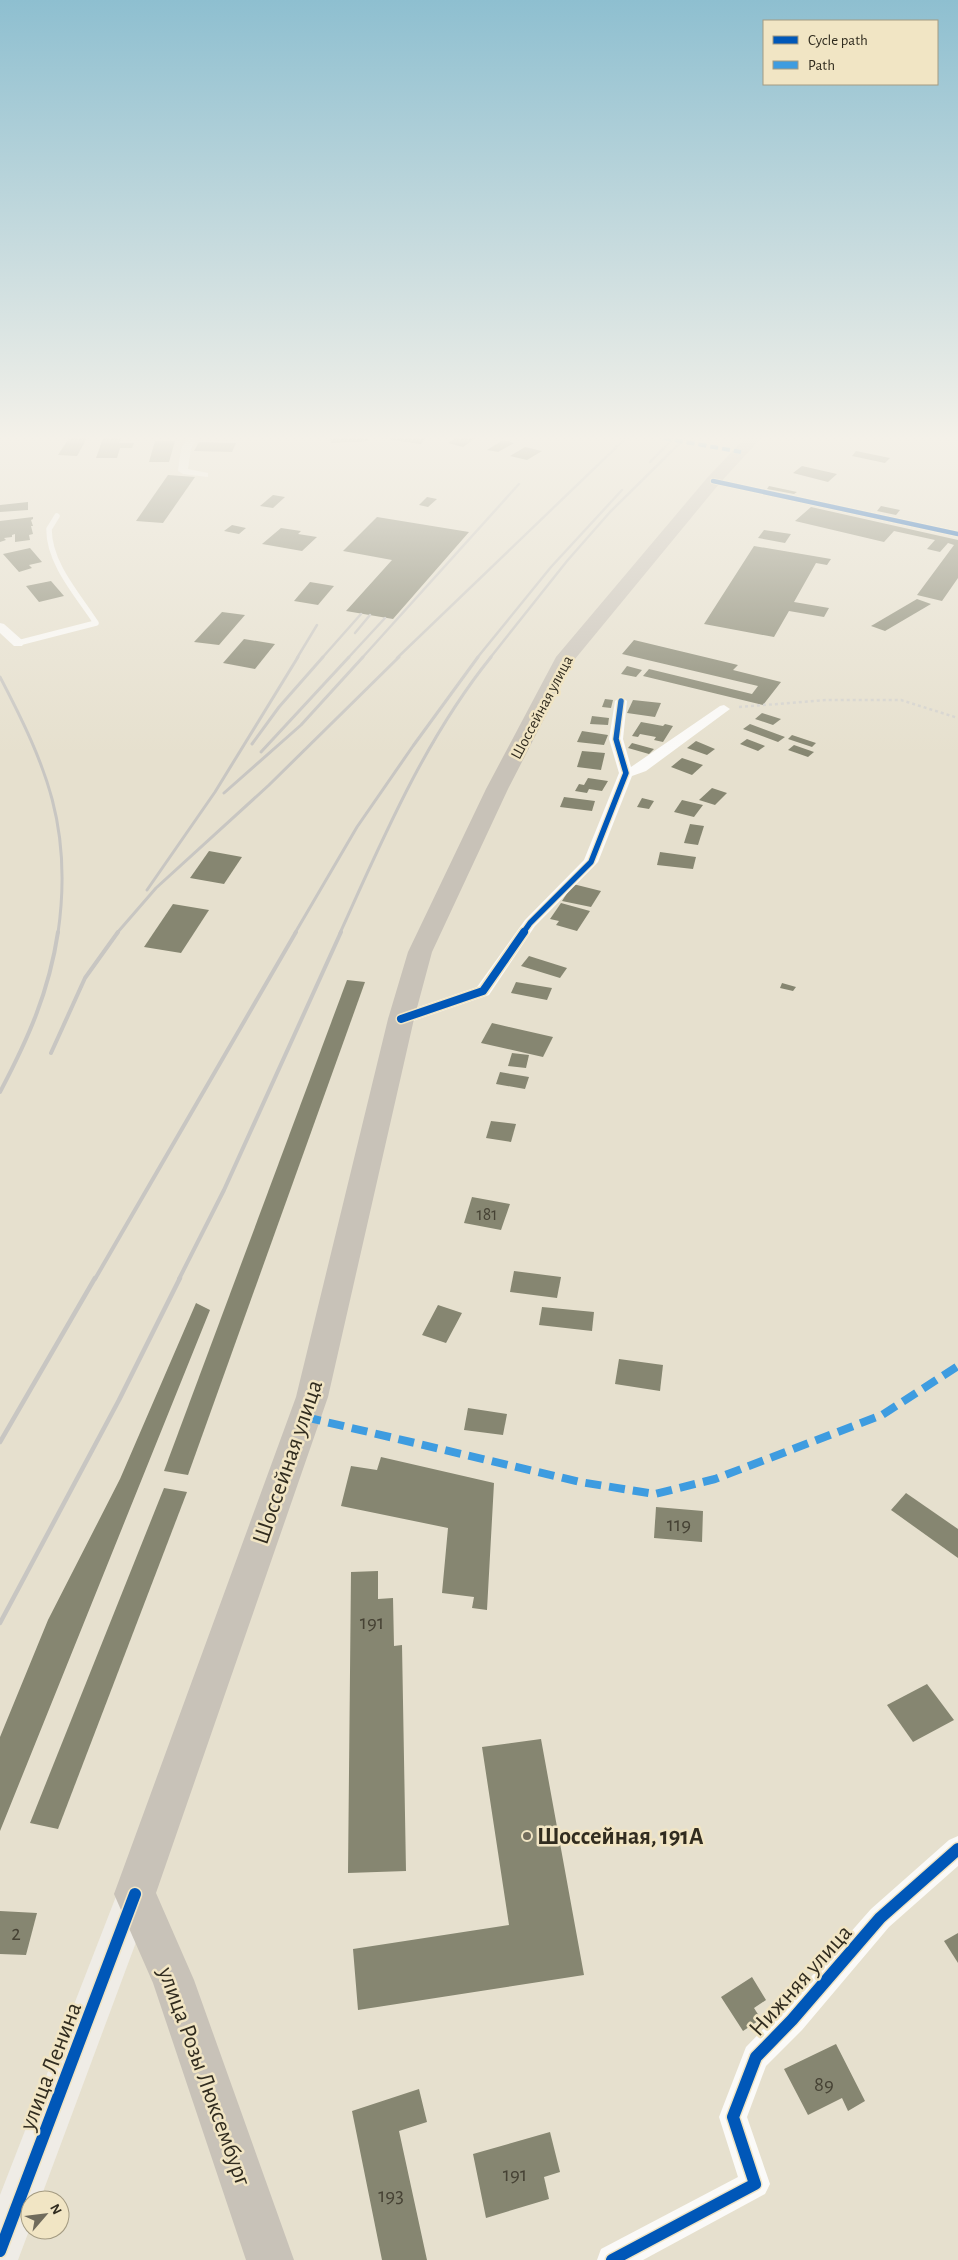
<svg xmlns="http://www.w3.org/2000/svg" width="958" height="2260" font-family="'Alegreya Sans',sans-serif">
  <rect width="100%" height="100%" fill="#e6e0ce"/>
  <g fill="#868671">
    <path d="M69,438h18l-10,18 -19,-1z"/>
    <path d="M103,438h18l-2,5h15l-2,5h-12l-3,10h-21z"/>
    <path d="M330,438h38v3l-37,2z"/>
    <path d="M378,438h48l-5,6z"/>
    <path d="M456,438h20l-13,9 -15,-4z"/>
    <path d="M503,440l11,3 -16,9 -11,-2z"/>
    <path d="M155,441h20l-6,21h-20z"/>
    <path d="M199,442l37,1 -4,9 -38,-1z"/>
    <path d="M525,447l17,4 -15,9 -17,-4z"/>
    <path d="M856,451l34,7 -5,5 -33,-7z"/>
    <path d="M802,466l35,8 -9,8 -35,-9z"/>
    <path d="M168,475l27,2 -32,46 -27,-2z"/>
    <path d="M769,486l28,6 -3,2 -27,-5z"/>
    <path d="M273,495l12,2 -12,11 -13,-2z"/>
    <path d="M427,497l10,2 -9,8 -9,-2z"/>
    <path d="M28,502v8l-28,2v-7z"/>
    <path d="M881,506l19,4 -4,5 -19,-4z"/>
    <path d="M811,507l147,33v38l-16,23 -25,-6 37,-50 -6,-2 -8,9 -13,-3 8,-9 -41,-9 -10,11 -89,-21z"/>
    <path d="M33,517v2l-2,1 2,6h-2l2,8 -4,1 1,5 -15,2v-8l-3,1v2l-8,1 2,2 -6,2v-21z"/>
    <path d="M377,517l92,15 -76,87 -47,-8 46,-51 -49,-9z"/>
    <path d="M232,525l14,3 -7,6 -15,-3z"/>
    <path d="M281,528l20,3 -3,3 19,3 -15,14 -40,-7z"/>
    <path d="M764,530l27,4 -6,9 -27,-5z"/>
    <path d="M754,546l77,13 -4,6 -11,-2 -22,39 35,6 -5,9 -35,-6 -15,26 -70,-13z"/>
    <path d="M30,548l12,14 -13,3 3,3 -13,4 -16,-18z"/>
    <path d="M51,581l13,15 -25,6 -13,-16z"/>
    <path d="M310,582l24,4 -16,19 -24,-4z"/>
    <path d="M917,599l14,5 -46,27 -14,-5z"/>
    <path d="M222,612l23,3 -26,30 -25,-3z"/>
    <path d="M244,639l31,5 -20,25 -32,-6z"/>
    <path d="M634,640l104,25 -5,5 48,12 -18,23 -120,-29 6,-7 103,25 6,-8 -136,-32z"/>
    <path d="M627,666l15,4 -6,7 -15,-3z"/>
    <path d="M605,699l8,1 -2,8 -9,-1z"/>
    <path d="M633,700l28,3 -6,14 -28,-4z"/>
    <path d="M762,713l19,6 -8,6 -18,-6z"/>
    <path d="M592,716l17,2 -1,7 -18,-1z"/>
    <path d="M641,722l22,4 2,-2 8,2 -10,16 -9,-2 2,-3 -16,-3 -2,3 -6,-1z"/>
    <path d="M750,724l35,13 -7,5 -35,-13z"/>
    <path d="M582,731l26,4 -4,10 -27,-3z"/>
    <path d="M792,735l24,8 -4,4 -24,-8z"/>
    <path d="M747,739l18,7 -7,5 -18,-7z"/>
    <path d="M696,741l19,8 -8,6 -20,-7z"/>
    <path d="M632,743l22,6 -5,5 -21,-6z"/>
    <path d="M794,745l20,7 -6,5 -20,-7z"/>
    <path d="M582,751l23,2 -4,17 -24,-3z"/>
    <path d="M682,758l21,7 -11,10 -21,-8z"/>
    <path d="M588,778l20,3 -6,10 -13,-2 -2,4 -12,-2 4,-7 5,1z"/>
    <path d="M712,788l15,5 -12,12 -16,-5z"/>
    <path d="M564,797l31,4 -3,10 -32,-4z"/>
    <path d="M642,798l12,3 -5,8 -12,-2z"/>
    <path d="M682,800l21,5 -9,12 -20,-5z"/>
    <path d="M690,824l14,2 -6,19 -14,-2z"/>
    <path d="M209,851l33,6 -18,27 -34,-6z"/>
    <path d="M660,852l36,5 -3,12 -36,-4z"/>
    <path d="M573,884l28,7 -10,16 -29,-6z"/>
    <path d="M561,903l29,8 -13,20 -21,-6 3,-4 -9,-2z"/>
    <path d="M173,904l36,6 -28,43 -37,-6z"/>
    <path d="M529,956l38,12 -7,10 -39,-12z"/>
    <path d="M347,980l18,2 -177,493 -24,-4z"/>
    <path d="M516,982l36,6 -5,12 -36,-7z"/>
    <path d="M782,983l14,4 -3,4 -13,-3z"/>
    <path d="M492,1023l61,14 -10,20 -62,-14z"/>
    <path d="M512,1053l17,2 -3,13 -18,-2z"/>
    <path d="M500,1072l29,5 -4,12 -29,-5z"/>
    <path d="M491,1121l25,3 -5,18 -25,-4z"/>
    <path d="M472,1197l38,7 -9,26 -37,-7z"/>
    <path d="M514,1271l47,6 -4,21 -47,-6z"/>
    <path d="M196,1303l14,7 -210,521v-94l48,-117 72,-141z"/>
    <path d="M438,1305l24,8 -16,30 -24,-8z"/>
    <path d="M542,1307l52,5 -2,19 -53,-6z"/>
    <path d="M619,1359l44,6 -3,26 -45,-7z"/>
    <path d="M468,1408l39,6 -4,21 -39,-5z"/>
    <path d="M381,1457l113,26 -7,127 -15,-2 2,-11 -32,-4 6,-65 -107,-22 10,-40 26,4z"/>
    <path d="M164,1488l23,4 -129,337 -28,-6z"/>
    <path d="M906,1493l52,36v29l-67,-48z"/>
    <path d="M656,1507l47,4 -1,31 -48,-4z"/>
    <path d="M378,1571v28l15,-1 1,48 8,-1 4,226 -58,2 3,-301z"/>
    <path d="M927,1684l27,36 -41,22 -26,-37z"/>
    <path d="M541,1739l43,236 -226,35 -5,-61 156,-24 -27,-178z"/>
    <path d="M0,1911l37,2 -11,42 -26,-1z"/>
    <path d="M958,1933v30l-14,-22z"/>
    <path d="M752,1977l14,23 -12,8 7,11 -18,12 -22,-34z"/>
    <path d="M836,2044l29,57 -17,10 -6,-13 -34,17 -24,-46z"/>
    <path d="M419,2089l8,33 -28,9 28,129h-45l-30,-149z"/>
    <path d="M550,2132l10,40 -16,5 5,22 -63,19 -13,-64z"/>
  </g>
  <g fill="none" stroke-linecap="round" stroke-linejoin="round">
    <path stroke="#d5d3ce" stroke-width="2.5" stroke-dasharray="3 3" stroke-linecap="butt" d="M739,707l88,-7h74l57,18"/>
    <path stroke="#fbfaf8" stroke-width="5.5" d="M18,643l78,-20c-18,-28 -47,-59 -47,-94l8,-13"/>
    <g fill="#fbfaf8" fill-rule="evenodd">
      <path d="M187,438h10l-6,11 -3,20 20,4v4l-25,-3 -5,-3 3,-22z"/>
      <path d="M713,478l245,53v6l-249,-54 -1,-2z"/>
      <path d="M0,623l4,1 18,16 2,3 -2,3h-8l-14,-13z"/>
      <path d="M621,697l6,4 -4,38 8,28 89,-61 4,-1 6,4 -84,62 -14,5 -34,86 -63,64 -46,69 -82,28h-12l-2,-4 2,-4 82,-28 48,-67 59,-60 35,-87 -10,-34 6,-38z"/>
      <path d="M958,1836v30l-69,61 -87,103 -36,36 -19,51 23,67 -5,10 -122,66h-46l4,-11 137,-72 -19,-60 27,-70 36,-37 89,-101 78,-69z"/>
    </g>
    <path fill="#efece6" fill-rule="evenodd" d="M135,1875l13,6 6,13 -114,306h-10v28l-12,32h-18v-65l122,-314z"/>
    <path fill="#c8c2b8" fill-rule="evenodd" d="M745,438h16l-42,46 -144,175 -67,130 -76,163 -18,67 -86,378 -172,496 38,87 100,280h-48l-93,-277 -39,-89 182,-497 92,-378 20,-67 78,-163 70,-132 151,-179z"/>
    <g stroke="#c8c6c2" stroke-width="2.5">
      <path d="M650,462l24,-24"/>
      <path d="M355,633l15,-18"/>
      <path d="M297,658l20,-33"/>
      <path d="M322,658l39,-44"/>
      <path d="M348,658l37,-40"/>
      <path d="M362,658l157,-174"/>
      <path d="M397,658l229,-220"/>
      <path d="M477,658l74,-91 71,-77"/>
      <path d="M490,658l77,-97 43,-49 75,-74"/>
    </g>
    <g stroke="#c8c6c2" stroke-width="3">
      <path d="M0,677c47,90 73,152 58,256"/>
      <path d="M252,744l27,-37 44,-50"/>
      <path d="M261,752l88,-95"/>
      <path d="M224,793l77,-68 62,-68"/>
      <path d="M147,890l68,-98 83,-135"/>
      <path d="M117,933l39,-45 113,-103 130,-128"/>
      <path d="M295,933l62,-106 56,-81 65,-89"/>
      <path d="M340,933c43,-95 85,-194 151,-276"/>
    </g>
    <g stroke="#c8c6c2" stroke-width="4">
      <path d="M51,1053l34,-75 33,-46"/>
      <path d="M0,1092c28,-53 49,-100 58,-160"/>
      <path d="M95,1279l201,-347"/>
      <path d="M179,1279l45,-89 117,-258"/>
    </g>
    <g stroke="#c8c6c2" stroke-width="4.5">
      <path d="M0,1442l95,-164"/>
      <path d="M0,1623l119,-223 61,-122"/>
    </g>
    <path stroke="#3e9ce0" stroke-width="4" stroke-dasharray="8 4" stroke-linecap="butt" d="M663,438l78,14"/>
    <path stroke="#3e9ce0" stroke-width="8" stroke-dasharray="16 8" stroke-linecap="butt" d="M305,1417l275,65 75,12 60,-15 167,-64 76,-49"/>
    <g stroke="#f1e5c4" stroke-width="6">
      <path id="cycleway-far3" d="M713,481l245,53"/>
    </g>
    <g stroke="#f1e5c4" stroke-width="8">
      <path id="cycleway-far2" d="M523,933l7,-10 61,-61 35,-89 -10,-34 5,-38"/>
    </g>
    <g stroke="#f1e5c4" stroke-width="11">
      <path id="cycleway-far1" d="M401,1019l82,-28 41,-59"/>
    </g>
    <g stroke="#f1e5c4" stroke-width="15">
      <g id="cycleway">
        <path d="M0,2251l135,-357"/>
        <path d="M612,2260l143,-76 -22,-67 23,-60 36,-37 88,-102 78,-69"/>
      </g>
    </g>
    <use href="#cycleway-far3" stroke="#0057b8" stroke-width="4.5"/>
    <use href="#cycleway-far2" stroke="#0057b8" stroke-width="5.5"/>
    <use href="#cycleway-far1" stroke="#0057b8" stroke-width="8"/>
    <use href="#cycleway" stroke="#0057b8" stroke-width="12"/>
  </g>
  <linearGradient id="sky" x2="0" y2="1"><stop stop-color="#8ebfd0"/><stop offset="0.58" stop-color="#f4f1e9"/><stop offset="1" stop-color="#f4f1e9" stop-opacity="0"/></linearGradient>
  <rect width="958" height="755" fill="url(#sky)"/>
  <circle fill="#706b5c" stroke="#f1e5c4" stroke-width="2" cx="527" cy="1836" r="5"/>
  <g text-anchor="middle" stroke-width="5" stroke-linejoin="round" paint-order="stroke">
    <g font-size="16" fill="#312c1f" stroke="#f1e5c4">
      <text transform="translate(541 707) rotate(-62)" y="6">Шоссейная улица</text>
    </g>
    <g font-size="18" fill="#464234">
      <text x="487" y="1220">181</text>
    </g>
    <g font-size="21" fill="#464234">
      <text x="679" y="1531">119</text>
      <text x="372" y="1629">191</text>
      <text x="16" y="1940">2</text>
      <text x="824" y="2091">89</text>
      <text x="515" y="2181">191</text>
      <text x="391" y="2202">193</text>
    </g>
    <g font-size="24" fill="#312c1f" stroke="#f1e5c4">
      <text transform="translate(287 1462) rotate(-71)" y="8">Шоссейная улица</text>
      <text transform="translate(800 1980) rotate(-48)" y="8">Нижняя улица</text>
      <text transform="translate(50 2066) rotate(-69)" y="8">улица Ленина</text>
      <text transform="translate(205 2076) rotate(70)" y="8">улица Розы Люксембург</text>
    </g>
    <g font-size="24" font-weight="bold" fill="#312c1f" stroke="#f1e5c4" text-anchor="start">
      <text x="537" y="1844">Шоссейная, 191А</text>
    </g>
  </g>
  <rect x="763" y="20" width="175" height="65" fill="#f1e5c4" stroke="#a49b82"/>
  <rect x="773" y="36" width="25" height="8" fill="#0057b8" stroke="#a49b82"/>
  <text x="808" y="45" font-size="15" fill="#312c1f">Cycle path</text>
  <rect x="773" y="61" width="25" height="8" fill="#3e9ce0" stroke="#a49b82"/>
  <text x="808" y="70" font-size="15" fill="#312c1f">Path</text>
  <g transform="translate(45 2215) rotate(62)"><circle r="24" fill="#f1e5c4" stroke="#a49b82"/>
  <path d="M0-4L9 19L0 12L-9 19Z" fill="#706b5c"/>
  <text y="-8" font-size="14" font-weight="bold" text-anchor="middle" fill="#312c1f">N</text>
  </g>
</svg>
